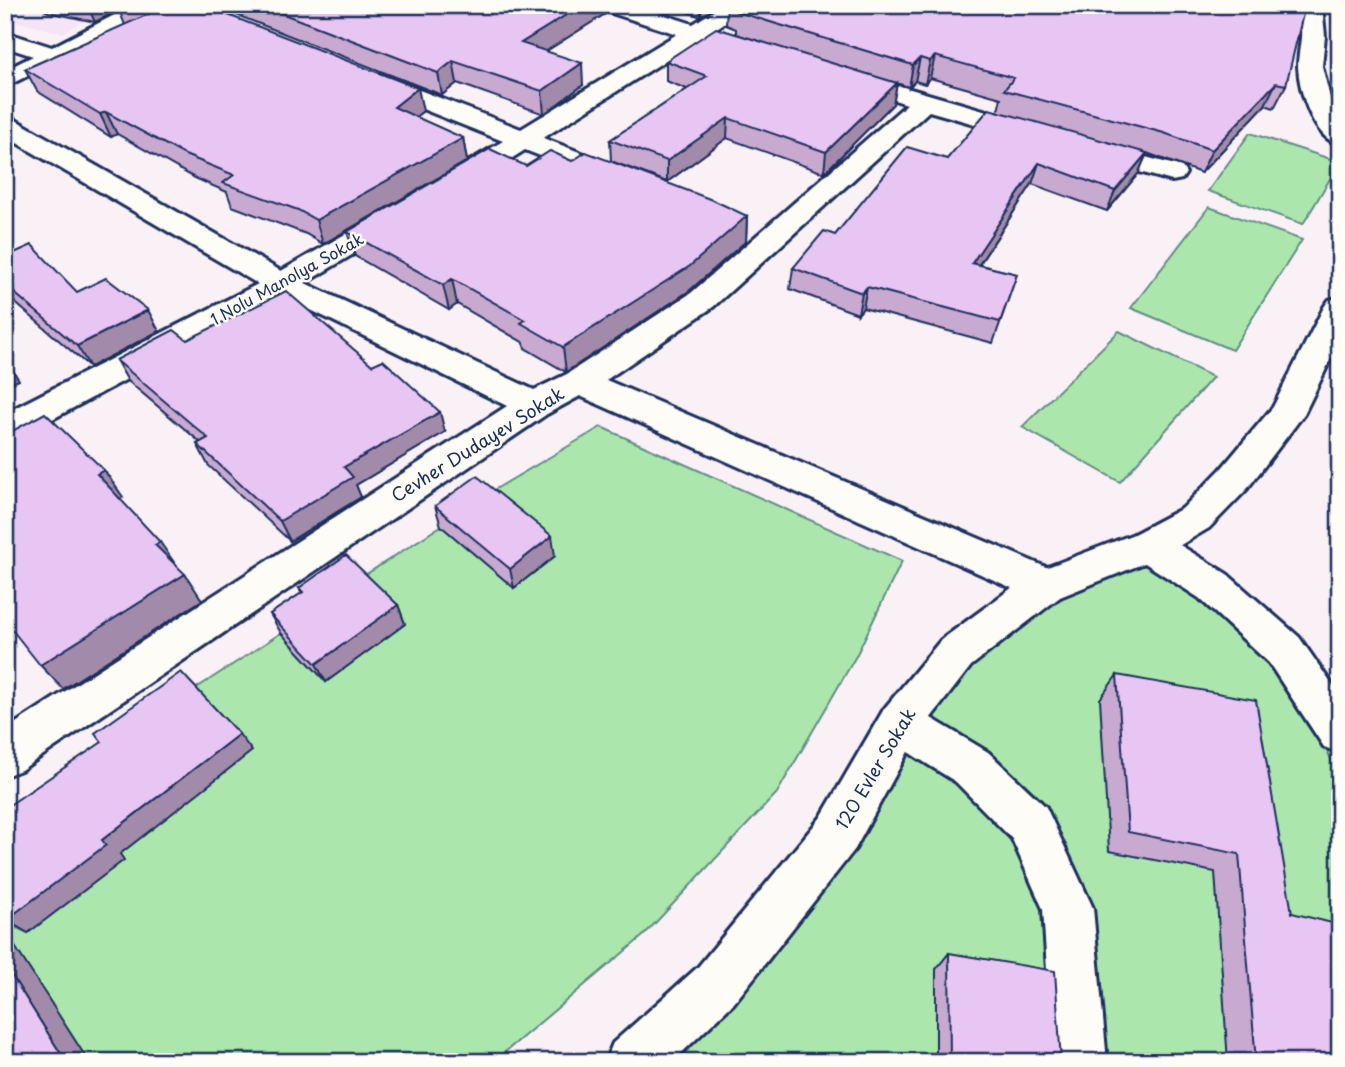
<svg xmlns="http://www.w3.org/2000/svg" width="1345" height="1067" font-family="'Playpen Sans',sans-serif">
  <rect width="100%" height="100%" fill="#f9f1f6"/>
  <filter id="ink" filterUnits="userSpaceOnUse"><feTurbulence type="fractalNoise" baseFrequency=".0143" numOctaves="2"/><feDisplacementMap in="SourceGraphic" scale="14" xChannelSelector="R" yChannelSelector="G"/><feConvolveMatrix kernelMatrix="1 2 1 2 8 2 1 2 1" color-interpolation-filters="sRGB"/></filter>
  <g filter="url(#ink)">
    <path fill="#f4e4f5" d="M5,5h103l-44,28 -59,-14z"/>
    <g fill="#abe7ad" stroke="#638b86" stroke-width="2">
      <path d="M1250,133l90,29 -37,62 -95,-33z"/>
      <path d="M1209,207l93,33 -70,110 -101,-42z"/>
      <path d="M1119,331l94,46 -93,105 -98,-55z"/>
      <path d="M601,427l301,134 -46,95 -79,137 -134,143 -150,126h-488v-139l23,10 47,-144 120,-100 86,-56 45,49 33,-103 82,-53 73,62 41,-33 -73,-58z"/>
      <path d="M1156,562l117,96 53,90 14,32v282h-682l278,-360 81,-80 80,-43z"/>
    </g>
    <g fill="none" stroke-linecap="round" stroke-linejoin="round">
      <g stroke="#1b2f5e" stroke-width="6">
        <g id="minor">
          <path d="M134,5h29l-3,5 -155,77v-17l28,-14 -28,-9v-15l47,15z"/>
          <path d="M599,5h35l59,19 30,-19h27l-36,25 9,3 4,5 -4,5 -8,2 -17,-5 -155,98 91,35 4,6 -4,6 -10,2 -10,-2 -89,-35 -57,36 -10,2 -10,-2 -4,-6 4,-6 55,-33 -141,-56 -3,-5 3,-5 9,-2 9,2 141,54 156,-95 -75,-24z"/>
          <path d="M900,86l139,40 4,6 -4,6 -9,2 -101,-29 -216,196 -107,73 454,193 6,12 -6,12 -14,4 -14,-4 -452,-201 -33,18 -526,356 -16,6v-46l502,-324 -225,-110 -265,142 -12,4v-29l253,-129 -253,-148v-19l9,2 267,152 106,-61 10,-3 10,3 4,6 -4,6 -102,61 229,107 33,-16 124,-81 216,-189 -16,-5 -4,-5 4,-5z"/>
          <path d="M1091,142l91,25 4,6 -4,6 -10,2 -90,-25 -4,-6 4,-6z"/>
          <path d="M1148,530l14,4 65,40 72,63 41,59v57l-16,-6 -55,-84 -70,-65 -65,-42 -5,-11 5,-11z"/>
          <path d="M900,703l16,6 72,43 58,55 47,101 14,154h-54l-10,-153 -31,-70 -56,-57 -72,-45 -6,-14 6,-14z"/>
        </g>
      </g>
      <g stroke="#1b2f5e" stroke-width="6">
        <g id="tertiary">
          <path d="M1300,5h22l3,31 -3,30 8,32 10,21v26c-27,-7 -41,-54 -42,-79 0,-9 2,-19 3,-28 1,-10 -1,-22 -1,-33z"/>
          <path d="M1340,297v43l-36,74 -57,75 -38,39 -47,28 -102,41 -89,69 -55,71 -61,112 -121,154 -62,59h-67l8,-19 85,-76 123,-150 63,-108 57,-69 91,-67 102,-39 49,-26 38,-39 52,-62 51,-100 5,-7z"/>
        </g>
      </g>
      <use href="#minor" fill="#fdfcf7" fill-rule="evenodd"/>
      <use href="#tertiary" fill="#fdfcf7" fill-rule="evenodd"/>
    </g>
    <g fill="#c8aad1" stroke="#1b2f5e" stroke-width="2">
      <path d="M35,5h167l221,106 -8,6 48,21 4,23 -144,83 -17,-10 -74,-28 -5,-14 -32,-14 -78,-44 -6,3 -74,-46 -12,-22 100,-44 -6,-15 -24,12 -47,-10z"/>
      <path d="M211,5h393l1,9 -59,37 37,34 -39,29 -87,-31 -15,12z"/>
      <path d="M667,5h51l-17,12z"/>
      <path d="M727,5h363l-1,2 197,78 -12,23 -9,-3 -64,68 -54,-20 -9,21 -31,37 -75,-27 -53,81 38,9 -24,69 -130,-35 -5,6 -68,-25 3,-21 42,-33 112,-76 51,-48 3,-13 -71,-20 -5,6 -10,-3 -6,6 -173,-53v-5l-10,-4z"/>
      <path d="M666,61l231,22 -4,21 -69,69 -97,-35 -60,44 -56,-21 -1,-21 77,-51 -21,-8z"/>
      <path d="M572,161l175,55 -1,25 -57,50 -123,81 -41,-24 -1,-5 -67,-39 -8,6 -94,-54 -8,-24 179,-66z"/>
      <path d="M5,257l72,35 82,39 -69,36 -85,-73z"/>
      <path d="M187,340l258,92 -89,53 5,12 -71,44 -82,-76 -11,-21 3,-2 -72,-61 -12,-21z"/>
      <path d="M435,506l120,50 -41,32 -73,-62z"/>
      <path d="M299,588l99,17 7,19 -79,58 -45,-49 -11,-19 32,-21z"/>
      <path d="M1117,675l175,238 48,149h-112l-13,-190 -106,-21 -9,-152z"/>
      <path d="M949,953l112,109h-125v-93z"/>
    </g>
    <g fill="#a28baa" stroke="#1b2f5e" stroke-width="2">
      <path d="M87,5h41l-10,3 1,2 -24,12z"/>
      <path d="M582,5h22l1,9 -81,51 -3,-22z"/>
      <path d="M701,5h17l-17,12z"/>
      <path d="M935,56l-5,22 -5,6 5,-23z"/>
      <path d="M920,58l-5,23 -6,6 4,-22z"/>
      <path d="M453,61l4,22 -15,12 -4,-22z"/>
      <path d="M582,63l1,22 -39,29 -2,-23z"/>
      <path d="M897,83l-4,21 -69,69 2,-21z"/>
      <path d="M1276,83l-11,22 -64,68 11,-23z"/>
      <path d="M418,88l5,23 -24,19 -5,-23z"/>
      <path d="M106,112l11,22 -6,3 -11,-23z"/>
      <path d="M728,118l-1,20 -60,44v-21z"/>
      <path d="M463,138l4,23 -144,83 -7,-24z"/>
      <path d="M1147,153l-9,21 -31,37 8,-20z"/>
      <path d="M1039,163l-7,21 -66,100 6,-21z"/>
      <path d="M747,216l-1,25 -57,50 -123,81 -3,-25z"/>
      <path d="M452,279l5,25 -8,6 -6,-25z"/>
      <path d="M867,287l-4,21 -5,6 4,-21z"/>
      <path d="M148,310l11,21 -69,36 -13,-21z"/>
      <path d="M5,358l14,22 -14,6z"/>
      <path d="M440,412l5,20 -89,53 5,12 -71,44 -10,-20 64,-54z"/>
      <path d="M104,470l19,27 -7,4 -19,-27z"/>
      <path d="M552,536l3,20 -41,32 -4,-19z"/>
      <path d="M160,542l18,26 -23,-23z"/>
      <path d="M185,574l17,26 -139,89 -23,-24z"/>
      <path d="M398,605l7,19 -79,58 -10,-18z"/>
      <path d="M239,734l13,17 -132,103 4,6 -96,73 -22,-13 96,-80z"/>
      <path d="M5,931l84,131h-23l-61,-97z"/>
    </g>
    <g fill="#e8c6f3" stroke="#1b2f5e" stroke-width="2">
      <path d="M123,5h79l216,83 -24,19 69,31 -147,82 -18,-10 -75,-27 11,-8 -49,-20 -79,-43 -6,2 -75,-45 124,-55 -31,-6z"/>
      <path d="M260,5h322l-61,38 61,20 -40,28 -89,-30 -15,12z"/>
      <path d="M732,5h351l-1,2 223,-1 -19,79 -10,-2 -64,67 -48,-17 -160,-43 10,-12 -79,-22 -5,5 -10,-3 -7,7 -176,-53 5,-3z"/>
      <path d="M716,28l181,55 -71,69 -98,-34 -61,43 -57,-21 97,-64 -41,-15z"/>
      <path d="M989,109l158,44 -32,38 -76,-28 -67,100 45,11 -17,48 -133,-35 -5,6 -69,-25 31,-37 11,4 72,-88 40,12z"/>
      <path d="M490,149l36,17 24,-15 22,10 14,-9 129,49 32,15 -57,50 -127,81 -42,-24 4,-3 -73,-41 -9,6 -96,-53z"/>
      <path d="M32,245l45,47 29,-14 42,32 -71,36 -72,-61v-28z"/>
      <path d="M286,291l86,74 11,-5 57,52 -96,55 9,10 -73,44 -83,-77 11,-6 -92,-78 58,-30 13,10z"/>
      <path d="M45,413l59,57 -7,4 63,68 -5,3 30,29 -145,91 -35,-44v-186z"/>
      <path d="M477,476l75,60 -42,33 -75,-63z"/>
      <path d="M346,555l52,50 -82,59 -46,-50 33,-22 -4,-4z"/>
      <path d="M181,672l58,62 -137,106 4,5 -100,75 -1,-112 97,-66 -7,-9z"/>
      <path d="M1117,675l139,25 36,213 48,12v137h-84l-17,-208 -111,-22z"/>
      <path d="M949,953l106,18 6,91h-111z"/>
      <path d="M5,965l61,97h-61z"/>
    </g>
  </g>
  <g text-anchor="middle" stroke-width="5" stroke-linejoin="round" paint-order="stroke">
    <g font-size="16" fill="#1b2f5e" stroke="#fdfcf7">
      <text transform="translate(287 279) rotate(-29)" y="6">1 Nolu Manolya Sokak</text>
    </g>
    <g font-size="18" fill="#1b2f5e" stroke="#fdfcf7">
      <text transform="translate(478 445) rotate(-32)" y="6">Cevher Dudayev Sokak</text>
      <text transform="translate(876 769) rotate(-59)" y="6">120 Evler Sokak</text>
    </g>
  </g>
  <rect width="1345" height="1067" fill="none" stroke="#fdfcf7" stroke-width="28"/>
  <rect x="14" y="14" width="1317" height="1039" fill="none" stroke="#1b2f5e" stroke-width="2.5" filter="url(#ink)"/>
</svg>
